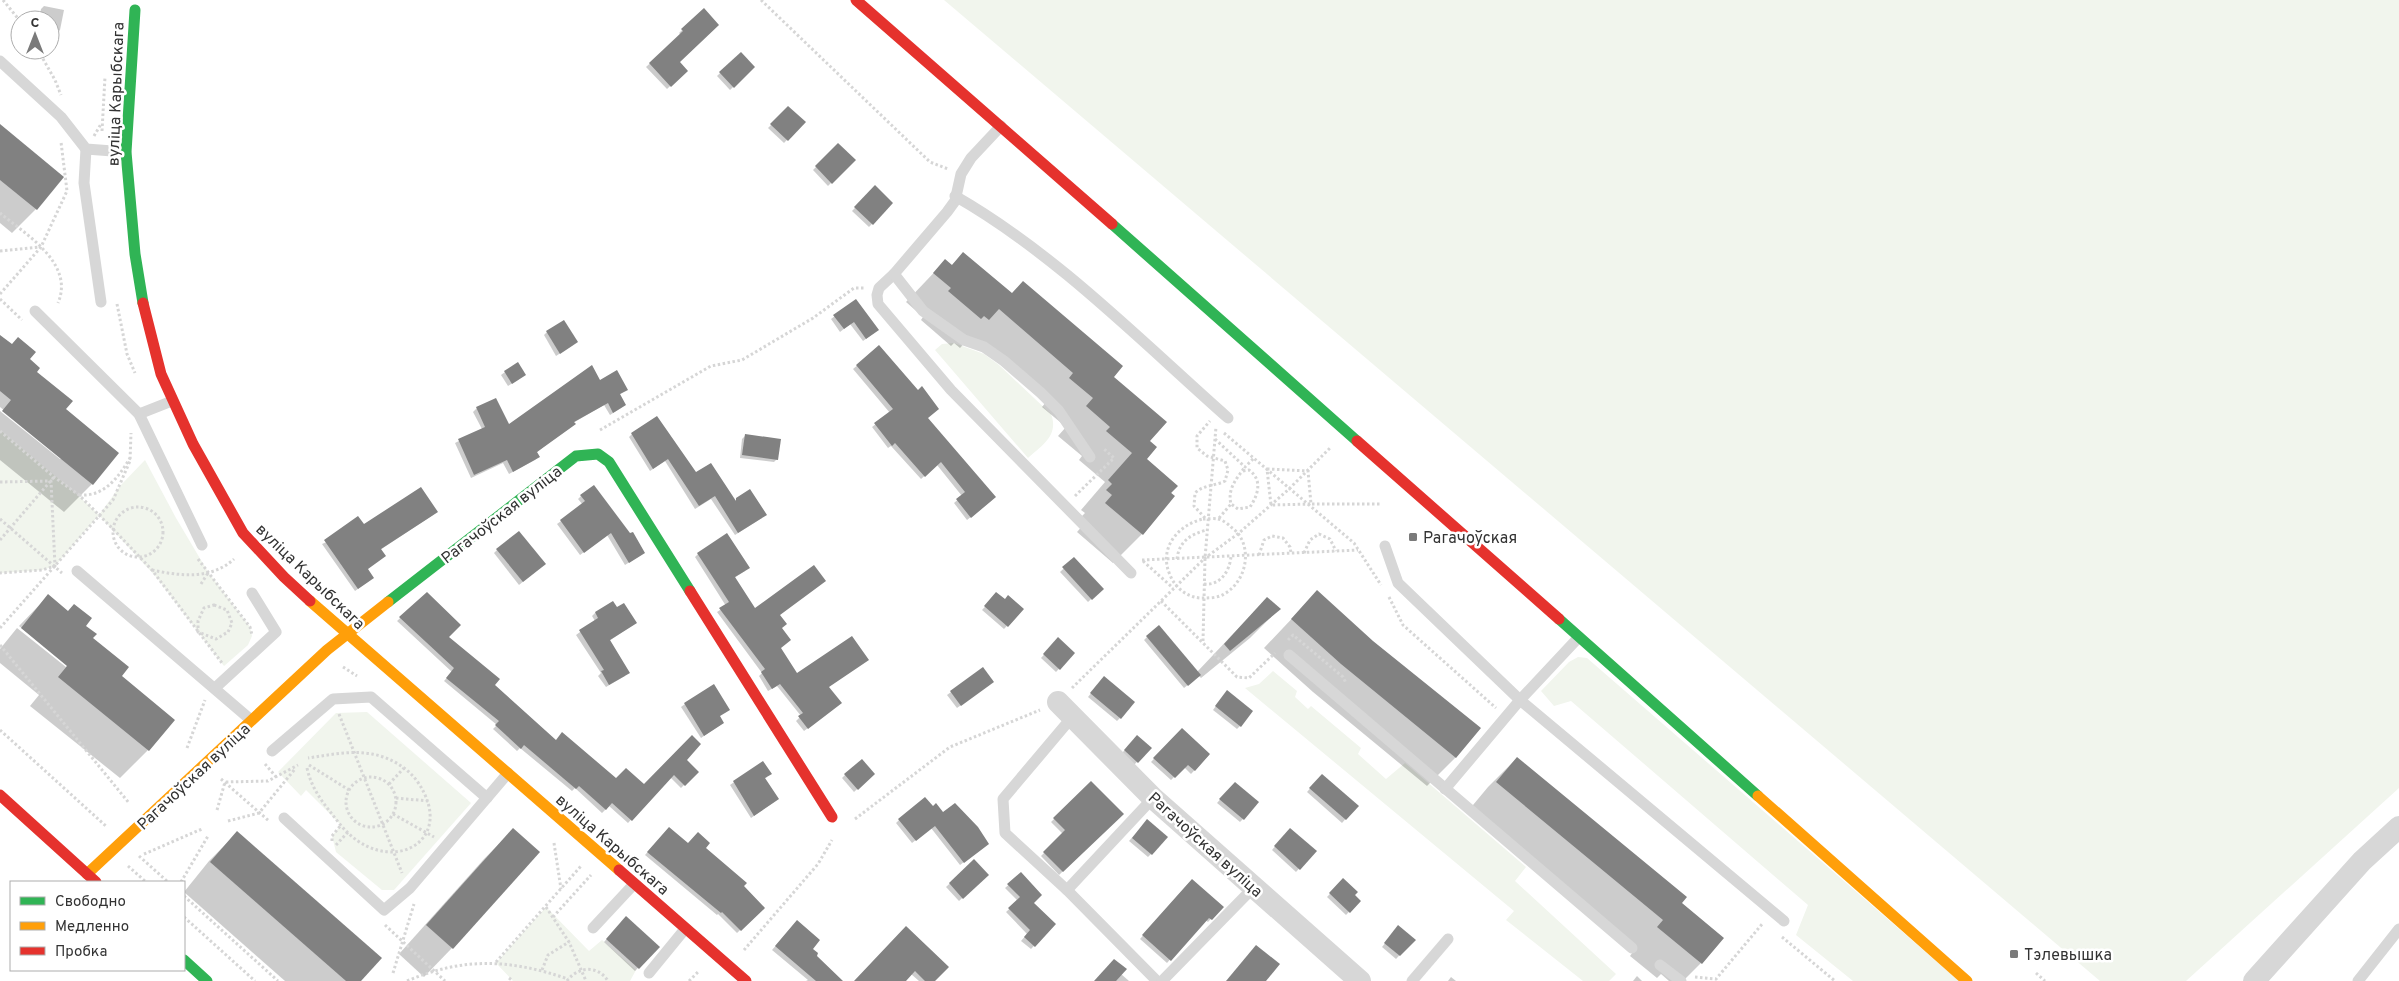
<svg xmlns="http://www.w3.org/2000/svg" width="2399" height="981" font-family="Overpass,sans-serif">
  <rect width="100%" height="100%" fill="#fff"/>
  <g fill="#f1f5ed">
    <path d="M944,0h1455v788l-213,193h-86z"/>
    <path d="M954,343l30,11 15,11 52,49c8,21 -8,31 -23,44l-93,-108 7,-6z"/>
    <path d="M0,430c33,28 68,55 99,85l22,-30 24,-25 31,58 32,54 42,55 2,9 -4,9 -24,21 -66,-87 -59,-64 -44,51 -13,4 -42,3z"/>
    <path d="M1578,657l9,1 372,323h-106l-57,-46 12,-30 -237,-204 -17,5 -13,-15 28,-29z"/>
    <path d="M1273,671l24,20 -2,6 13,12 3,-3 50,42 -3,6 28,25 19,-16 121,104 -11,14 101,93 -7,7h-26l-77,-61 8,-9 -269,-223 14,-4z"/>
    <path d="M367,712l104,91 -77,87h-12l-46,-38 -4,-16 9,-11 -35,-35 -5,6 -23,-24 58,-59z"/>
    <path d="M546,907l43,44 13,-11 34,30 -6,11h-117l-17,-18z"/>
  </g>
  <g fill="#0003">
    <path d="M44,6l20,4 -4,20 -3,3 -7,-1v-12h-11l2,-11z"/>
    <path d="M703,10l-25,52 8,9 -19,18 -21,-22 35,-32 -2,-2z"/>
    <path d="M741,53l13,14 -24,23 -13,-14z"/>
    <path d="M788,108l16,14 -20,21 -16,-15z"/>
    <path d="M0,126l62,51 -26,32 -24,24 -12,-10z"/>
    <path d="M838,145l16,15 -26,26 -15,-16z"/>
    <path d="M875,187l17,16 -23,24 -17,-16z"/>
    <path d="M963,254l149,123 37,64 -4,18 29,37 -32,38 -29,29 -36,-31 7,-8 -5,-5 6,-6 -4,-3 24,-28 -26,-22 3,-4 -24,-20 8,-9 -24,-20 4,-5 -76,-65 -10,11 -6,-5 -3,3 -30,-26 2,-3 -17,-15 39,-41 6,5z"/>
    <path d="M856,300l18,33 -11,8 -13,-17 -10,8 -9,-13z"/>
    <path d="M547,332l26,13 -17,11 -12,-21z"/>
    <path d="M0,336l28,23 7,13 30,38 27,74 -28,28 -64,-52v-49l60,48 2,-1 -62,-51z"/>
    <path d="M879,347l48,71 65,82 -25,20 -13,-17 8,-7 -25,-31 -16,14 -30,-33 -3,2 -16,-21 18,-14 -37,-44z"/>
    <path d="M517,363l8,12 -17,11 -7,-11z"/>
    <path d="M600,381l26,9 -7,5 6,10 -4,3 -11,7 -6,-10 -31,18 -37,30 2,4 -3,3 -26,14 -6,-11 -32,15 -16,-35 27,-14 -9,-17 4,-4 19,-9 12,27z"/>
    <path d="M632,434l103,67 2,-2 25,19 -27,17 -24,-36 -16,10 -30,-48 -15,10 -21,-34z"/>
    <path d="M745,436l32,23 -3,3 -34,-4 2,-19z"/>
    <path d="M581,496l63,57 -19,12 -18,-30 -27,20 -23,-31 26,-19 -5,-6z"/>
    <path d="M433,515l-53,35 -13,19 2,12 -14,10 -33,-47 41,-18z"/>
    <path d="M497,550l44,17 -22,18 -25,-32z"/>
    <path d="M698,554l47,17 -11,7 20,32 25,5 1,33 17,27 31,12 9,19 -33,25 -8,-10 5,-5 -24,-30 -9,5 -9,-15 3,-3 -45,-61 9,-6 -31,-49z"/>
    <path d="M1074,559l28,30 -14,13 -28,-30z"/>
    <path d="M1317,592l55,50 107,86 -24,30 -28,28 -114,-94 -49,-44z"/>
    <path d="M427,593l20,44 46,48 63,56 60,39 28,6 41,-26 12,12 -16,16 -11,-11 -42,46 -19,-17 -7,7 -27,-25 -3,3 -52,-43 -3,3 -24,-22 4,-4 -53,-44 8,-9 -55,-51z"/>
    <path d="M997,594l7,6 19,9 -19,20 -22,-19z"/>
    <path d="M48,596l43,42 29,38 28,74 -28,28 -90,-72 9,-11 -39,-32v-14l17,-21 49,39 2,-2 -49,-39z"/>
    <path d="M1267,598l12,11 -29,29 -49,40 -2,-2 -15,12 -40,-48 3,-3 50,35z"/>
    <path d="M612,602l5,7 19,14 -27,18 16,35 -19,11 -8,-11 3,-3 -25,-38 19,-14 -3,-5 3,-3z"/>
    <path d="M1058,639l16,14 -18,19 -15,-14z"/>
    <path d="M982,669l7,16 -32,23 -10,-13z"/>
    <path d="M1101,681l19,37 -3,3 -29,-24z"/>
    <path d="M1224,695l16,31 -3,3 -24,-19z"/>
    <path d="M685,704l34,13 4,6 -22,15 -20,-31z"/>
    <path d="M1182,729l27,26 -18,19 -7,-7 -13,13 -20,-18z"/>
    <path d="M1137,737l13,11 -16,17 -12,-12z"/>
    <path d="M1517,758l164,145 24,56 -22,22h-14l-8,-7 -4,4 -27,-22 5,-7 -167,-138 20,-24z"/>
    <path d="M762,762l5,15 -3,2 10,23 -23,16 -21,-33z"/>
    <path d="M845,775l25,2 -16,15 -12,-14z"/>
    <path d="M1322,775l35,31 -15,17 -35,-31z"/>
    <path d="M1091,783l31,31 -63,61 -18,-19 22,-22 -12,-12z"/>
    <path d="M1231,787l12,32 -3,3 -23,-19z"/>
    <path d="M933,808l10,5 41,34 -24,18 -29,-37 -19,15 -16,-20 3,-3z"/>
    <path d="M1144,824l7,30 -3,3 -19,-16z"/>
    <path d="M669,828l19,17 16,3 59,60 -26,25 -19,-19 -1,1 -72,-60z"/>
    <path d="M1290,829l25,22 -19,21 -24,-22z"/>
    <path d="M513,830l25,23 -86,95 -28,29 -25,-23 85,-95z"/>
    <path d="M237,833l123,148h-75l-101,-89 25,-31z"/>
    <path d="M974,861l13,14 -28,26 -13,-14z"/>
    <path d="M1021,874l11,29 23,21 -24,25 -10,-8 6,-7 -21,-22 12,-11 -13,-13z"/>
    <path d="M1343,880l16,21 -13,14 -19,-18z"/>
    <path d="M1189,883l33,24 -14,15 -3,-2 -38,43 -27,-24z"/>
    <path d="M626,918l32,29 -23,24 -31,-29z"/>
    <path d="M794,925l17,24 19,32h-24l2,-1 -36,-30z"/>
    <path d="M1398,927l16,13 -18,19 -14,-12z"/>
    <path d="M906,928l28,53h-15l-8,-7 -7,7h-49z"/>
    <path d="M1121,974l8,7h-33z"/>
    <path d="M1637,976l5,5h-9z"/>
    <path d="M1451,977l5,4h-8z"/>
  </g>
  <g fill="#818181">
    <path d="M704,8l15,17 -39,37 8,9 -17,16 -22,-24 34,-32 -2,-2z"/>
    <path d="M741,52l14,15 -21,21 -15,-16z"/>
    <path d="M788,106l18,16 -18,19 -18,-17z"/>
    <path d="M0,124l64,53 -27,33 -37,-30z"/>
    <path d="M838,143l18,17 -24,24 -17,-18z"/>
    <path d="M875,185l18,18 -20,22 -19,-18z"/>
    <path d="M963,252l49,41 11,-12 100,85 -9,11 53,45 -17,19 7,6 -10,12 31,27 -7,7 4,3 -32,39 -38,-32 7,-8 -6,-5 6,-6 -4,-4 24,-27 -26,-22 4,-4 -24,-21 7,-8 -24,-20 4,-5 -74,-64 -10,11 -5,-4 -3,3 -33,-28 3,-3 -18,-15 12,-14 7,6z"/>
    <path d="M856,299l23,31 -13,9 -12,-17 -10,7 -11,-14z"/>
    <path d="M564,320l14,22 -18,12 -14,-23z"/>
    <path d="M0,335l12,9 6,-7 18,15 -6,7 10,9 -3,4 36,29 -7,8 53,44 -26,32 -91,-74 9,-11 -11,-9z"/>
    <path d="M879,345l39,45 4,-4 17,23 -11,9 68,79 -25,21 -15,-19 9,-7 -24,-30 -16,15 -30,-34 -3,3 -18,-23 19,-14 -37,-44z"/>
    <path d="M518,362l8,13 -14,9 -8,-13z"/>
    <path d="M592,365l8,15 17,-10 11,20 -8,4 6,11 -13,8 -5,-10 -34,19 2,2 -39,28 3,5 -27,15 -6,-12 -33,15 -16,-36 27,-12 -9,-20 20,-9 13,26z"/>
    <path d="M657,416l39,56 15,-9 25,38v-3l14,-9 17,26 -29,18 -23,-37 -16,10 -31,-47 -15,10 -22,-36z"/>
    <path d="M745,434l36,5 -3,21 -36,-5z"/>
    <path d="M594,485l36,48 3,-1 12,21 -16,10 -18,-30 -27,20 -24,-33 25,-19 -5,-6z"/>
    <path d="M421,487l17,25 -57,37 5,7 -18,13 6,9 -16,11 -34,-49 34,-24 6,8z"/>
    <path d="M519,531l27,33 -23,18 -27,-33z"/>
    <path d="M727,533l23,35 -15,9 20,31 59,-43 12,16 -46,34 7,9 -5,4 9,12 -10,8 16,25 55,-37 17,24 -40,27 13,16 -34,26 -10,-13 5,-3 -23,-29 -8,5 -11,-17 4,-3 -46,-61 10,-6 -32,-49z"/>
    <path d="M1074,557l30,32 -12,11 -30,-33z"/>
    <path d="M1317,590l56,51 108,87 -25,30 -115,-94 -50,-45z"/>
    <path d="M427,592l34,33 -12,12 51,42 -5,6 61,55 6,-8 54,46 10,-10 18,16 48,-49 9,9 -14,16 12,12 -14,14 -11,-11 -42,46 -20,-18 -6,7 -27,-24 -3,3 -52,-44 -3,4 -26,-24 4,-4 -53,-43 8,-10 -55,-51z"/>
    <path d="M996,592l9,7 3,-4 16,14 -16,18 -24,-21z"/>
    <path d="M48,594l20,17 6,-7 18,14 -6,8 11,8 -4,4 36,29 -7,9 53,44 -26,31 -91,-74 9,-11 -46,-38z"/>
    <path d="M1267,597l14,12 -51,42 -6,-7z"/>
    <path d="M613,601l4,6 7,-4 13,20 -27,17 20,33 -21,12 -8,-14 3,-1 -25,-40 19,-12 -3,-6z"/>
    <path d="M1159,625l42,50 -13,11 -42,-50z"/>
    <path d="M1058,637l17,16 -15,17 -17,-16z"/>
    <path d="M983,667l11,15 -33,24 -11,-15z"/>
    <path d="M1104,676l31,26 -14,17 -31,-26z"/>
    <path d="M714,684l16,26 -10,6 4,7 -20,13 -20,-33z"/>
    <path d="M1227,690l26,21 -12,16 -26,-21z"/>
    <path d="M1182,728l28,26 -15,17 -7,-6 -13,13 -22,-20z"/>
    <path d="M1137,735l15,13 -14,15 -14,-13z"/>
    <path d="M1517,757l170,140 -5,6 42,35 -22,26 -45,-37 6,-7 -167,-138z"/>
    <path d="M862,759l13,15 -17,16 -14,-16z"/>
    <path d="M763,761l9,13 -7,4 14,21 -25,17 -21,-35z"/>
    <path d="M1322,774l37,32 -13,14 -37,-32z"/>
    <path d="M1091,781l33,33 -61,58 -20,-20 22,-22 -12,-12z"/>
    <path d="M1235,782l24,20 -15,18 -25,-21z"/>
    <path d="M925,797l8,9 3,-3 7,9 12,-9 23,24 11,17 -25,19 -29,-37 -19,15 -18,-22z"/>
    <path d="M1147,819l21,18 -16,18 -20,-17z"/>
    <path d="M669,827l19,16 10,-11 12,11 -4,5 41,35 -3,3 21,22 -24,23 -19,-19 -1,1 -74,-61z"/>
    <path d="M513,828l27,24 -87,97 -27,-24z"/>
    <path d="M1290,828l27,23 -17,19 -26,-24z"/>
    <path d="M237,831l145,127 -21,23h-15l-136,-119z"/>
    <path d="M974,859l15,16 -26,24 -14,-16z"/>
    <path d="M1021,872l21,23 -8,8 22,21 -21,23 -11,-10 6,-7 -22,-22 12,-11 -13,-13z"/>
    <path d="M1343,878l15,14 -3,3 6,6 -11,12 -21,-20z"/>
    <path d="M1192,879l32,28 -12,13 -3,-2 -38,43 -29,-26z"/>
    <path d="M626,916l34,31 -21,22 -33,-30z"/>
    <path d="M797,920l23,20 -7,9 5,4 -1,3 26,25h-27l-41,-35z"/>
    <path d="M1398,925l18,15 -16,16 -16,-13z"/>
    <path d="M906,926l43,41 -14,14h-10l-10,-10 -9,10h-52z"/>
    <path d="M1256,945l24,19 -14,17h-40z"/>
    <path d="M1114,959l13,10 -11,12h-22z"/>
  </g>
  <g fill="none" stroke-linecap="round" stroke-linejoin="round">
    <g stroke="#d6d6d6" stroke-width="3" stroke-dasharray="2.5 2.5" stroke-linecap="butt">
      <path d="M3,0l17,21"/>
      <path d="M761,0l169,162 18,7"/>
      <path d="M38,50l17,30 6,15"/>
      <path d="M102,131l3,-54"/>
      <path d="M94,136l7,-12"/>
      <path d="M0,213c25,21 75,50 58,90"/>
      <path d="M0,251l40,-4"/>
      <path d="M0,294l41,-47 26,-56 -6,-49"/>
      <path d="M0,299l22,21"/>
      <path d="M117,304l10,50 8,19"/>
      <path d="M600,430l111,-64 31,-6 71,-42 41,-30h11"/>
      <path d="M0,431l54,46 25,18 34,34 39,41 70,93"/>
      <path d="M1224,433l130,110 27,42"/>
      <path d="M1215,439l30,28 9,-9"/>
      <path d="M1267,469l41,2 3,33 -40,1z"/>
      <path d="M1243,471l6,-1c14,10 9,25 1,37l-12,2 -7,-5c-4,-15 6,-26 14,-37"/>
      <path d="M0,482l51,-1 4,85 -13,4 -42,3"/>
      <path d="M79,495c25,2 39,-17 51,-37"/>
      <path d="M1075,496l39,-38 -10,-9"/>
      <path d="M1312,504h69"/>
      <circle cx="138" cy="532" r="25"/>
      <path d="M1205,518l-11,-12 1,-13c8,-8 20,-7 30,-12l3,-11 -3,-9 -18,-5 -10,-8v-12l13,-15"/>
      <path d="M1219,518l12,-14"/>
      <path d="M0,519l62,54"/>
      <path d="M1203,519c5,0 11,-1 15,0 5,1 10,5 13,8 23,16 17,54 -7,67 -6,4 -15,4 -22,4 -14,0 -27,-10 -32,-23 -12,-27 8,-50 33,-56z"/>
      <path d="M0,540l54,-63"/>
      <path d="M1304,553l6,-13 9,-6 11,5 6,12"/>
      <path d="M1259,555l5,-15 8,-4 11,2 7,9 1,6"/>
      <path d="M198,559l52,68 2,8"/>
      <path d="M1177,559c2,-18 14,-25 30,-29"/>
      <path d="M1142,560l216,-10"/>
      <path d="M1143,561l30,27"/>
      <path d="M152,570c28,6 59,10 82,-11"/>
      <path d="M201,584l7,-11"/>
      <path d="M1204,584c16,2 26,-13 27,-28"/>
      <path d="M1389,597l14,28 93,83"/>
      <path d="M1161,601l76,76 12,1 26,-25"/>
      <path d="M214,605l13,5 5,13 -4,9 -12,7 -18,-7v-11l6,-13z"/>
      <path d="M0,628l113,-128 17,-39 1,-28"/>
      <path d="M1288,640l5,-5 50,42 3,6"/>
      <path d="M1203,641l2,-83 11,-131"/>
      <path d="M0,645l129,158"/>
      <path d="M343,667l14,9"/>
      <path d="M1072,688l133,-130 34,-25 50,-44 41,-41"/>
      <path d="M339,714l63,159"/>
      <path d="M0,730l107,97"/>
      <path d="M187,748l18,-48"/>
      <path d="M265,764l12,14"/>
      <path d="M309,765l40,25"/>
      <path d="M307,768c5,23 18,37 32,55 45,58 122,21 78,-42 -10,-14 -28,-24 -45,-27 -21,-4 -43,1 -64,4"/>
      <circle cx="371" cy="802" r="25"/>
      <path d="M221,779l48,42"/>
      <path d="M389,784l15,-16"/>
      <path d="M396,798l32,3"/>
      <path d="M217,810l8,-28 43,-1 30,-16"/>
      <path d="M393,814l41,23"/>
      <path d="M855,819l95,-72 90,-37"/>
      <path d="M228,821l31,-8 36,-44"/>
      <path d="M332,841v-5l9,-11"/>
      <path d="M554,843l7,46"/>
      <path d="M336,845l12,-13"/>
      <path d="M144,854l58,-25"/>
      <path d="M139,856l29,26"/>
      <path d="M128,866l18,16"/>
      <path d="M181,882l27,-46"/>
      <path d="M184,896l94,85"/>
      <path d="M546,907l23,35 17,39"/>
      <path d="M184,917l71,64"/>
      <path d="M553,917l38,-42"/>
      <path d="M385,925l60,56"/>
      <path d="M1782,937l53,44"/>
      <path d="M744,950l74,-86 14,-24"/>
      <path d="M496,962l85,-96"/>
      <path d="M542,970l6,-15 21,-13"/>
      <path d="M393,973l21,-69"/>
      <path d="M2036,973l9,8"/>
      <path d="M1695,977l21,2 47,-56"/>
      <path d="M509,978l4,3"/>
      <path d="M407,981c56,-24 103,-22 161,-2"/>
      <path d="M567,981c11,-15 31,-16 41,0"/>
      <path d="M689,981l10,-10"/>
    </g>
    <g stroke="#d7d7d7" stroke-width="11">
      <path d="M0,61l61,56 25,32 40,3"/>
      <path d="M1001,126l-30,32 -10,16 -6,27 -8,11 -53,62 -15,14 -2,7 1,9 73,86 180,183"/>
      <path d="M86,149l-2,34 17,119"/>
      <path d="M955,196c100,57 187,146 273,222"/>
      <path d="M894,274l29,37 41,29 20,7 20,14 37,32 18,18 31,46"/>
      <path d="M35,311l104,103 63,131"/>
      <path d="M139,414l33,-13"/>
      <path d="M1385,546l13,37 122,117 264,221"/>
      <path d="M77,571l174,149"/>
      <path d="M1289,655l343,293"/>
      <path d="M215,688l61,-56 -24,-39"/>
      <path d="M1073,716l-70,83 2,34 62,57 90,91"/>
      <path d="M272,751l61,-52 38,-2 116,101"/>
      <path d="M1445,789l75,-89 59,-63"/>
      <path d="M284,818l100,92 26,-22 98,-115"/>
      <path d="M1067,890l86,-92"/>
      <path d="M593,928l41,-44"/>
      <path d="M1660,965l21,16"/>
      <path d="M649,973l36,-44"/>
      <path d="M1162,981l92,-94"/>
      <path d="M1412,981l36,-42"/>
      <path d="M2358,981l41,-52"/>
    </g>
    <g stroke="#d7d7d7" stroke-width="22">
      <path d="M1058,702l95,96 207,183"/>
      <path d="M2254,981l108,-120 37,-34"/>
    </g>
    <g stroke="#30b455" stroke-width="11">
      <path d="M135,10l-9,142 9,102 8,49"/>
      <path d="M1112,224l245,217"/>
      <path d="M388,602l188,-146 22,-2 11,8 81,129"/>
      <path d="M1559,619l199,177"/>
      <path d="M184,960l23,21"/>
    </g>
    <g stroke="#ff9f0a" stroke-width="11">
      <path d="M310,601l309,269"/>
      <path d="M1758,796l209,185"/>
      <path d="M87,874l240,-224 61,-48"/>
    </g>
    <g stroke="#e5322d" stroke-width="11">
      <path d="M856,0l256,224"/>
      <path d="M143,303l18,71 32,70 50,89 41,44 26,24"/>
      <path d="M1357,441l202,178"/>
      <path d="M690,591l142,226"/>
      <path d="M0,795l96,87"/>
      <path d="M619,870l127,111"/>
    </g>
  </g>
  <g fill="#7a7a7a" stroke="#fff" stroke-width="2">
    <rect x="1408" y="532" width="10" height="10" rx="2.5"/>
    <rect x="2009" y="949" width="10" height="10" rx="2.5"/>
  </g>
  <g text-anchor="middle" stroke-width="5" stroke-linejoin="round" paint-order="stroke">
    <g font-size="16" fill="#333" stroke="#fff">
      <text transform="translate(115 94) rotate(-88)" y="6">вуліца Карыбскага</text>
      <text transform="translate(501 514) rotate(-38)" y="6">Рагачоўская вуліца</text>
      <text transform="translate(311 576) rotate(44)" y="6">вуліца Карыбскага</text>
      <text transform="translate(193 776) rotate(-43)" y="6">Рагачоўская вуліца</text>
      <text transform="translate(613 844) rotate(41)" y="6">вуліца Карыбскага</text>
      <text transform="translate(1206 844) rotate(42)" y="6">Рагачоўская вуліца</text>
    </g>
    <g font-size="16" fill="#333" stroke="#fff" text-anchor="start">
      <text x="1423" y="543">Рагачоўская</text>
      <text x="2024" y="960">Тэлевышка</text>
    </g>
  </g>
  <rect x="10" y="881" width="175" height="90" fill="#ffffff" stroke="#adadad"/>
  <rect x="20" y="897" width="25" height="8" fill="#30b455" stroke="#adadad"/>
  <text x="55" y="906" font-size="15" fill="#333333">Свободно</text>
  <rect x="20" y="922" width="25" height="8" fill="#ff9f0a" stroke="#adadad"/>
  <text x="55" y="931" font-size="15" fill="#333333">Медленно</text>
  <rect x="20" y="947" width="25" height="8" fill="#e5322d" stroke="#adadad"/>
  <text x="55" y="956" font-size="15" fill="#333333">Пробка</text>
  <g transform="translate(35 35)"><circle r="24" fill="#ffffff" stroke="#adadad"/>
  <path d="M0-4L9 19L0 12L-9 19Z" fill="#7a7a7a"/>
  <text y="-8" font-size="14" font-weight="bold" text-anchor="middle" fill="#333333">С</text>
  </g>
</svg>
